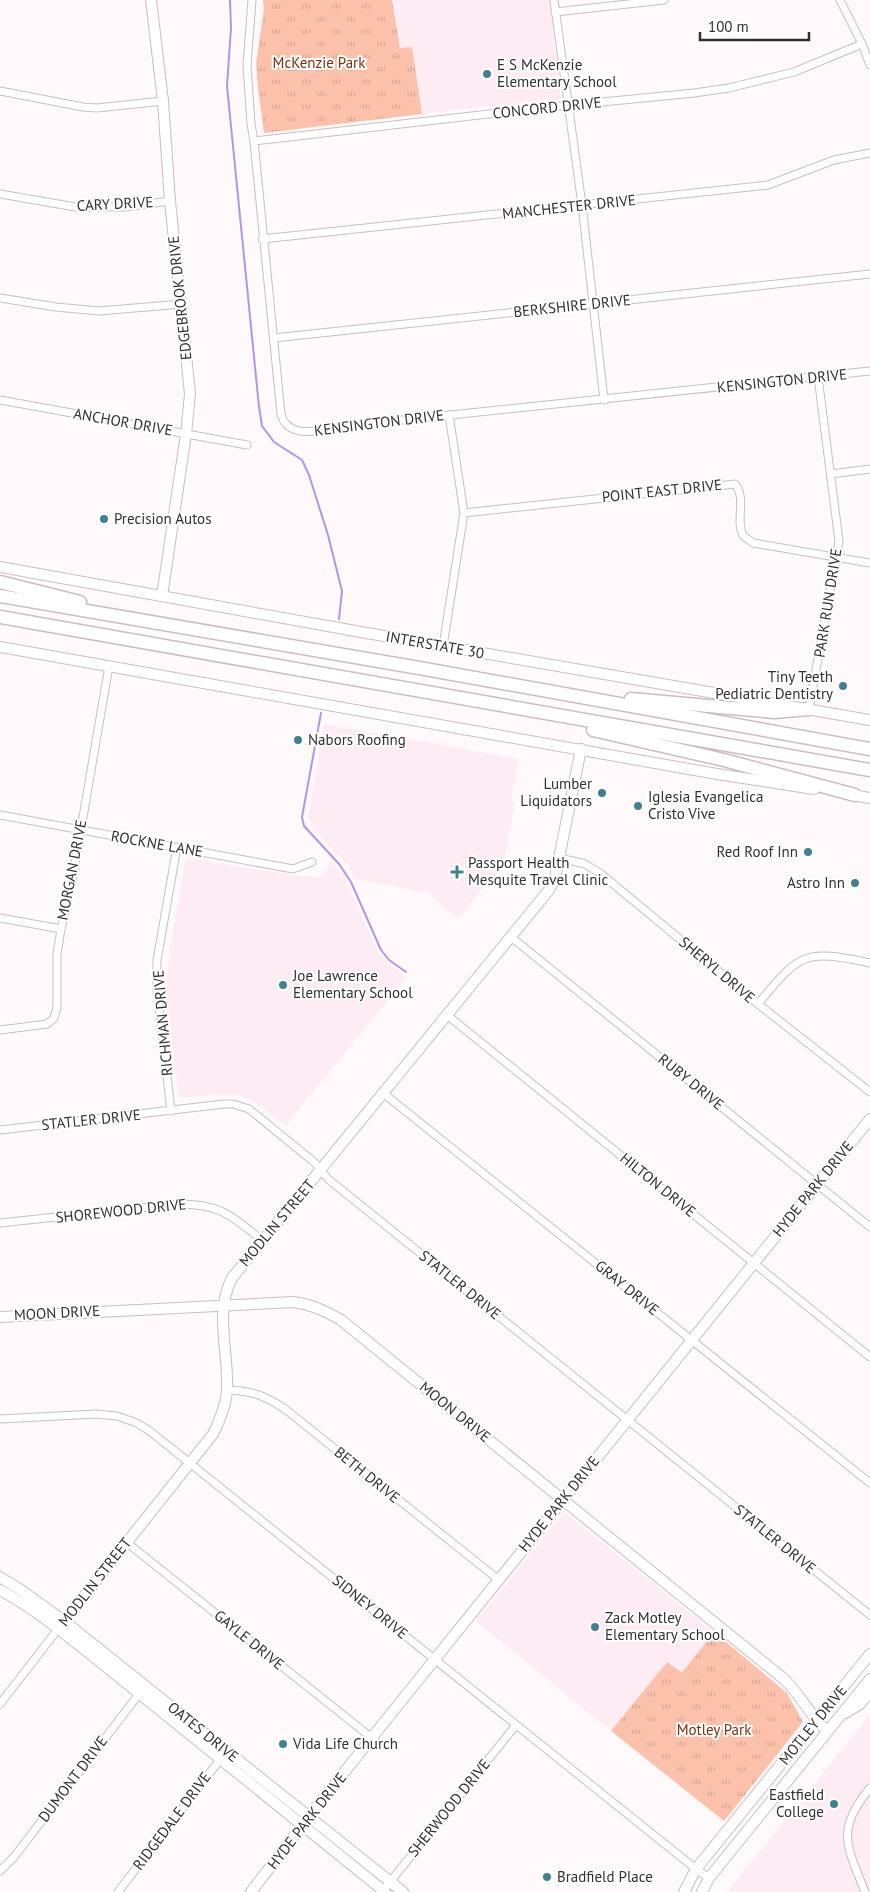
<svg xmlns="http://www.w3.org/2000/svg" width="870" height="1892" font-family="'PT Sans',sans-serif">
  <defs>
    <pattern id="grass-tufts" width="24" height="20" patternUnits="userSpaceOnUse" patternTransform="scale(1.25)"><rect width="24" height="20" fill="#fcc1ab"/><path d="M3 7l-1-3M5 7V3M7 7l1-3M15 17l-1-3M17 17v-4M19 17l1-3" fill="none" stroke="#d8a693"/></pattern>
  </defs>
  <rect width="100%" height="100%" fill="#fefafb"/>
  <g fill="#feecf4">
    <path d="M392,0h158l11,98 -139,16 -10,-67 -12,2z"/>
    <path d="M324,724l194,35 -7,43 4,1 -11,59 -46,57 -30,-26 -72,-14 -7,-13 -37,-38 1,-5 -5,-4z"/>
    <path d="M186,858l104,17 28,3 8,-6 3,-8 3,-3 14,19 31,70 6,8 23,20 -121,148 -24,-20 -22,-11 -20,-1 -40,4 -13,-105 4,-45z"/>
    <path d="M564,1512l150,120 -33,42 -14,-12 -56,69 -135,-110z"/>
    <path d="M870,1715v177h-143z"/>
  </g>
  <g fill="url(#grass-tufts)">
    <path d="M263,0h129l8,48 12,-1 10,67 -158,19 -6,-45 -2,-25 8,-54z"/>
    <path d="M714,1632l73,61 16,29 -79,99 -113,-90 56,-69 15,11z"/>
  </g>
  <g fill="none" stroke-linecap="round" stroke-linejoin="round">
    <g stroke="#b097e5" stroke-width="2">
      <path d="M230,0l1,28 -4,58 32,321 3,19 12,16 28,18 7,15 19,60 14,56 -3,28"/>
      <path d="M321,713l-19,104 2,9 35,38 12,18 30,68 8,10 17,12"/>
    </g>
    <g stroke="#c9bec3" stroke-width="9">
      <g id="street">
        <path d="M252,0l-5,65 4,59 3,17 27,273c7,28 45,15 64,12l525,-55"/>
        <path d="M554,0l28,205 22,195"/>
        <path d="M840,0l22,44 8,21"/>
        <path d="M555,12l109,-12"/>
        <path d="M0,91l83,16 14,1 66,-7"/>
        <path d="M254,141l277,-32 163,-16 35,-5 65,-16 68,-28"/>
        <path d="M0,194l75,13h50l45,-6"/>
        <path d="M262,239l506,-54 66,-25 36,-7"/>
        <path d="M0,298l56,9 43,4 83,-7"/>
        <path d="M274,338l596,-64"/>
        <path d="M0,400l247,45"/>
        <path d="M831,474l39,-5"/>
        <path d="M464,513l271,-29c12,14 0,37 8,51 2,3 7,5 10,8l117,20"/>
        <path d="M443,646l21,-133 -15,-98"/>
        <path d="M809,709l30,-168 -21,-164"/>
        <path d="M0,815l293,54 19,-7"/>
        <path d="M560,858l25,6 15,9 158,131 112,88"/>
        <path d="M0,918l61,11"/>
        <path d="M511,937l359,290"/>
        <path d="M758,1004c42,-51 46,-55 112,-41"/>
        <path d="M447,1015l423,342"/>
        <path d="M0,1030l47,-6 7,-6 3,-11v-53l4,-25 11,-48 37,-215"/>
        <path d="M383,1093l487,390"/>
        <path d="M171,1111l-14,-121v-30l20,-113"/>
        <path d="M0,1130l224,-26h9l16,5 65,53 14,17 542,436"/>
        <path d="M0,1223l178,-19c43,0 52,11 84,36"/>
        <path d="M227,1390c25,1 37,5 58,19l214,171"/>
        <path d="M0,1419l96,-5 21,2 20,7 14,9 545,437 13,9"/>
        <path d="M126,1542l246,196"/>
        <path d="M0,1704l58,-75"/>
        <path d="M0,1871l14,-14 128,-167"/>
        <path d="M118,1892l104,-135"/>
        <path d="M382,1892l134,-167"/>
        <path d="M865,1892c-18,-46 -30,-62 5,-104"/>
      </g>
    </g>
    <g stroke="#c9bec3" stroke-width="12">
      <g id="secondary">
        <path d="M151,0l12,101 7,100 20,193 -4,40 -24,162"/>
        <path d="M0,567l361,65 509,88"/>
        <path d="M0,647l717,127 97,15"/>
        <path d="M848,794l22,4"/>
        <path d="M0,1317l293,-15c18,2 32,9 48,18l443,359c17,16 26,37 43,52"/>
        <path d="M0,1577l21,13 43,31 339,271"/>
        <path d="M0,1590c36,19 67,46 99,71l286,231"/>
        <path d="M58,1629l155,-195c7,-14 13,-28 14,-44 2,-37 -13,-78 5,-112l317,-388 6,-12 26,-129"/>
        <path d="M845,1713l15,-9 10,-12"/>
        <path d="M251,1892l58,-76 126,-157 435,-540"/>
        <path d="M684,1892l12,-23 174,-215"/>
        <path d="M702,1892l7,-14 161,-199"/>
      </g>
    </g>
    <g stroke="#c9bec3" stroke-width="15">
      <g id="highway">
        <path d="M0,582l80,20"/>
        <path d="M0,596l425,73 445,80"/>
        <path d="M0,617l870,153"/>
        <path d="M631,699l143,13 35,-3"/>
        <path d="M593,730l131,30 131,35"/>
      </g>
    </g>
    <use href="#street" stroke="#fff" stroke-width="7"/>
    <use href="#secondary" stroke="#fff" stroke-width="10"/>
    <use href="#highway" stroke="#fff" stroke-width="12"/>
  </g>
  <g fill="#408094" stroke="#fff" stroke-width="2">
    <circle cx="487" cy="74" r="5"/>
    <circle cx="104" cy="519" r="5"/>
    <circle cx="843" cy="686" r="5"/>
    <circle cx="298" cy="740" r="5"/>
    <circle cx="602" cy="793" r="5"/>
    <circle cx="638" cy="806" r="5"/>
    <circle cx="808" cy="852" r="5"/>
    <path d="M454.5 864.5h5v5h5v5h-5v5h-5v-5h-5v-5h5z"/>
    <circle cx="855" cy="883" r="5"/>
    <circle cx="283" cy="985" r="5"/>
    <circle cx="595" cy="1627" r="5"/>
    <circle cx="283" cy="1744" r="5"/>
    <circle cx="834" cy="1804" r="5"/>
    <circle cx="547" cy="1877" r="5"/>
  </g>
  <g text-anchor="middle" stroke-width="4" stroke-linejoin="round" paint-order="stroke">
    <g font-size="15" fill="#7a2e0d" stroke="#fff">
      <text x="319" y="68">McKenzie Park</text>
      <text x="714" y="1735">Motley Park</text>
    </g>
    <g font-size="15" fill="#332f30" stroke="#fff" text-anchor="start">
      <text x="497" y="70">E S McKenzie<tspan x="497" dy="17">Elementary School</tspan></text>
      <text x="114" y="524">Precision Autos</text>
      <text x="833" y="682" text-anchor="end">Tiny Teeth<tspan x="833" dy="17">Pediatric Dentistry</tspan></text>
      <text x="308" y="745">Nabors Roofing</text>
      <text x="592" y="789" text-anchor="end">Lumber<tspan x="592" dy="17">Liquidators</tspan></text>
      <text x="648" y="802">Iglesia Evangelica<tspan x="648" dy="17">Cristo Vive</tspan></text>
      <text x="798" y="857" text-anchor="end">Red Roof Inn</text>
      <text x="468" y="868">Passport Health<tspan x="468" dy="17">Mesquite Travel Clinic</tspan></text>
      <text x="845" y="888" text-anchor="end">Astro Inn</text>
      <text x="293" y="981">Joe Lawrence<tspan x="293" dy="17">Elementary School</tspan></text>
      <text x="605" y="1623">Zack Motley<tspan x="605" dy="17">Elementary School</tspan></text>
      <text x="293" y="1749">Vida Life Church</text>
      <text x="824" y="1800" text-anchor="end">Eastfield<tspan x="824" dy="17">College</tspan></text>
      <text x="557" y="1882">Bradfield Place</text>
    </g>
    <g font-size="15" fill="#332f30" stroke="#fff">
      <text transform="translate(547 108) rotate(-6)" y="5">CONCORD DRIVE</text>
      <text transform="translate(115 204) rotate(-3)" y="5">CARY DRIVE</text>
      <text transform="translate(569 207) rotate(-6)" y="5">MANCHESTER DRIVE</text>
      <text transform="translate(180 298) rotate(-96)" y="5">EDGEBROOK DRIVE</text>
      <text transform="translate(572 306) rotate(-6)" y="5">BERKSHIRE DRIVE</text>
      <text transform="translate(782 381) rotate(-6)" y="5">KENSINGTON DRIVE</text>
      <text transform="translate(123 422) rotate(10)" y="5">ANCHOR DRIVE</text>
      <text transform="translate(379 423) rotate(-7)" y="5">KENSINGTON DRIVE</text>
      <text transform="translate(662 491) rotate(-6)" y="5">POINT EAST DRIVE</text>
      <text transform="translate(828 603) rotate(-81)" y="5">PARK RUN DRIVE</text>
      <text transform="translate(435 645) rotate(10)" y="5">INTERSTATE 30</text>
      <text transform="translate(157 844) rotate(10)" y="5">ROCKNE LANE</text>
      <text transform="translate(72 870) rotate(-79)" y="5">MORGAN DRIVE</text>
      <text transform="translate(717 970) rotate(40)" y="5">SHERYL DRIVE</text>
      <text transform="translate(163 1023) rotate(-95)" y="5">RICHMAN DRIVE</text>
      <text transform="translate(691 1082) rotate(39)" y="5">RUBY DRIVE</text>
      <text transform="translate(91 1120) rotate(-6)" y="5">STATLER DRIVE</text>
      <text transform="translate(658 1185) rotate(39)" y="5">HILTON DRIVE</text>
      <text transform="translate(813 1189) rotate(-51)" y="5">HYDE PARK DRIVE</text>
      <text transform="translate(121 1211) rotate(-6)" y="5">SHOREWOOD DRIVE</text>
      <text transform="translate(277 1223) rotate(-50)" y="5">MODLIN STREET</text>
      <text transform="translate(460 1285) rotate(39)" y="5">STATLER DRIVE</text>
      <text transform="translate(627 1288) rotate(39)" y="5">GRAY DRIVE</text>
      <text transform="translate(57 1313) rotate(-3)" y="5">MOON DRIVE</text>
      <text transform="translate(455 1412) rotate(39)" y="5">MOON DRIVE</text>
      <text transform="translate(367 1475) rotate(39)" y="5">BETH DRIVE</text>
      <text transform="translate(559 1504) rotate(-51)" y="5">HYDE PARK DRIVE</text>
      <text transform="translate(775 1539) rotate(39)" y="5">STATLER DRIVE</text>
      <text transform="translate(95 1582) rotate(-52)" y="5">MODLIN STREET</text>
      <text transform="translate(370 1607) rotate(39)" y="5">SIDNEY DRIVE</text>
      <text transform="translate(249 1640) rotate(39)" y="5">GAYLE DRIVE</text>
      <text transform="translate(813 1725) rotate(-51)" y="5">MOTLEY DRIVE</text>
      <text transform="translate(203 1732) rotate(39)" y="5">OATES DRIVE</text>
      <text transform="translate(73 1779) rotate(-53)" y="5">DUMONT DRIVE</text>
      <text transform="translate(449 1808) rotate(-51)" y="5">SHERWOOD DRIVE</text>
      <text transform="translate(172 1821) rotate(-53)" y="5">RIDGEDALE DRIVE</text>
      <text transform="translate(307 1821) rotate(-52)" y="5">HYDE PARK DRIVE</text>
    </g>
  </g>
  <path d="M700 32v8h109v-8" fill="none" stroke="#332f30" stroke-width="2.5"/>
  <text x="708" y="32" font-size="15" fill="#332f30" stroke="#ffffff" stroke-width="4" paint-order="stroke">100 m</text>
</svg>
